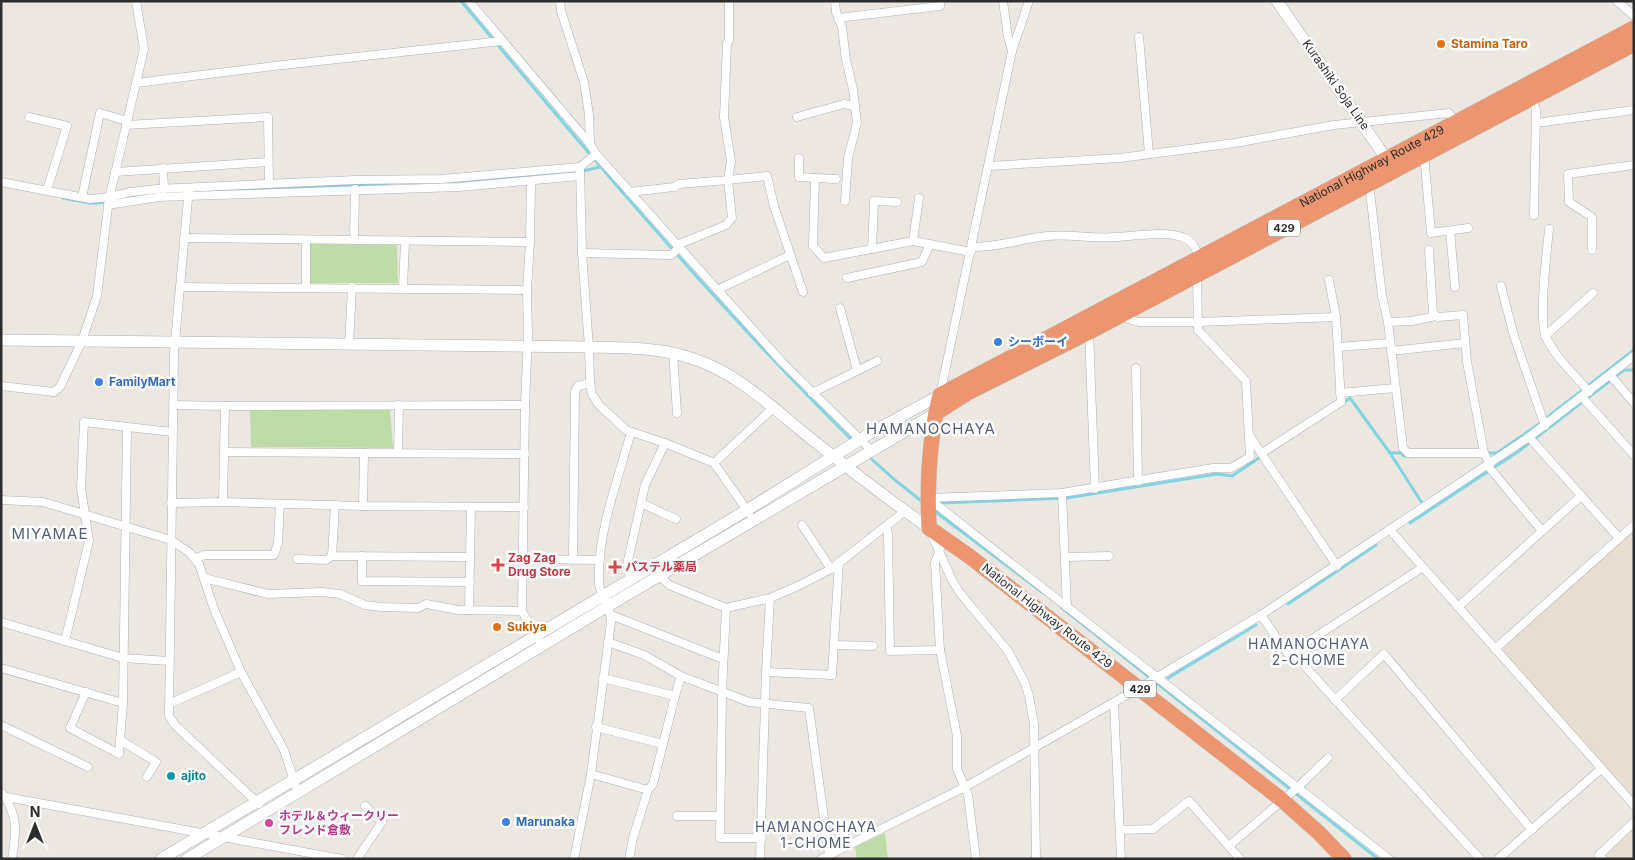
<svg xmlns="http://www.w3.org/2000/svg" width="1635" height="860" font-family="Inter,'Noto Sans JP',sans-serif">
  <rect width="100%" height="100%" fill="#ede7e2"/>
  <g fill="#e8ddd1">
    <path d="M1634,530v270l-131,-147 1,-7z"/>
    <path d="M1634,829v30h-27l-3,-3z"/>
  </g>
  <g fill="#bfdca6">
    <path d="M310,244l87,1 1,38h-89z"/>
    <path d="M250,408l140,1 3,39 -142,-1z"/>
    <path d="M885,833l3,26h-31l-2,-12z"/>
  </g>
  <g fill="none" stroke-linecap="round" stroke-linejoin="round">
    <g stroke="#83d3e0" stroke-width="3">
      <path d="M461,1c126,151 252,302 392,440"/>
      <path d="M442,182l133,-9 25,-6"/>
      <path d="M169,193l224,-10"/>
      <path d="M63,198l27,5h9l35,-7 24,-3"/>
      <path d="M1343,403l7,-5 40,55h11l3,3h7"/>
      <path d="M1545,419l89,-69"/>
      <path d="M1390,453l32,50"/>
      <path d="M1489,453h8l45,-31"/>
      <path d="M868,456l27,24 29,23"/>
      <path d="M941,503l125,-5 151,-24 15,2 30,-20"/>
      <path d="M933,510l109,82"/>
      <path d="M1410,523l109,-72 105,-81h10"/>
      <path d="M1288,604l88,-59"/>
      <path d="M1061,607l317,252"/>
      <path d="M1168,678l88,-53"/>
    </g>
    <g stroke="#aeb1b8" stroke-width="9">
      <g id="street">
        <path d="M469,1l121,143 6,10 186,208 90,89"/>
        <path d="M560,1l1,10 23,71 5,33 1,29"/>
        <path d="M835,1l1,11 6,15 4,33 7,29 4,34 -9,35 -3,43"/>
        <path d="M1003,1l5,36 4,14"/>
        <path d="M1617,1l17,15"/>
        <path d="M838,18l102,-12v-5"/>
        <path d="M1139,37l10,117"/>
        <path d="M136,83l147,-18 219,-24"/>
        <path d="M1532,98l4,12 -2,105"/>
        <path d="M29,117l38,9 -20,64"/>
        <path d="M797,117l47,-13 11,2"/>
        <path d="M1536,123l98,-13"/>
        <path d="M126,125l142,-8 1,67"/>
        <path d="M596,154l-16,13 2,86 7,94 1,36 2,11 7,11 27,25 39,13 49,20 35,50"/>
        <path d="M1424,154l7,79 37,-5"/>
        <path d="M799,158v19l16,1"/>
        <path d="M988,166l132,-8 115,-15 99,-18 115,-12 7,11"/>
        <path d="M163,168l1,21"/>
        <path d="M115,172l153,-10"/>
        <path d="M836,179l-21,-1 -2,68 11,12 89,-17 58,11"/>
        <path d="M531,181l-1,61 -3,48 1,46 -3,69 -3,206 17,29"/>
        <path d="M1,182l89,17 20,-2 21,-5 26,-3 198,-9 87,-1 138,-12"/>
        <path d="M1369,183l13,113 6,26 15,126 5,5h76"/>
        <path d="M189,188l-15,165 -5,363 6,9 84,79"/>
        <path d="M630,192l44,-5 5,-3 49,-4 3,-19 -7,-44 3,-74 2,-3v-39"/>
        <path d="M82,197l18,-84 27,8"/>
        <path d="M108,205l50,-8 301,-10 121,-11"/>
        <path d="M1549,229c-2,21 -11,92 -3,108 9,20 29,38 43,55"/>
        <path d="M1450,231l5,56"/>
        <path d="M184,238l346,4"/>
        <path d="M354,240l1,-51"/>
        <path d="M913,241l6,-43"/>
        <path d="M677,245l49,-20 6,-7 -4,-38 39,-4 7,30 29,86"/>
        <path d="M972,247c28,0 49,-8 75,-11 23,-2 47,3 69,1 20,-1 51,-7 69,1 7,3 13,13 14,21"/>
        <path d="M872,249l2,-48 23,1"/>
        <path d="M1429,250l4,64 5,3 25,-2 4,47 17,91 6,11"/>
        <path d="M1592,250v-33l-23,-15 -1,-28 66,-9"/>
        <path d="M582,253l89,2 8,-7"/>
        <path d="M847,278l75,-16 8,-18"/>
        <path d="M1501,286l13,50 31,90"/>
        <path d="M180,287l347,3"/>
        <path d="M306,287v-47"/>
        <path d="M403,288l2,-47"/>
        <path d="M717,290l73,-35"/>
        <path d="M840,308l17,62"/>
        <path d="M1121,317l18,5h59l138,-5"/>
        <path d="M1388,322l24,-1 24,-5"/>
        <path d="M1089,332l6,157"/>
        <path d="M1545,336l48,-43"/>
        <path d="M349,345l3,-58"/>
        <path d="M1338,347l52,-4"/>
        <path d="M1391,351l74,-8"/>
        <path d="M673,352l4,61"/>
        <path d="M1136,368l2,113"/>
        <path d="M1610,375l24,28"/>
        <path d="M1,386l53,6 6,-5 22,-46 15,-45 12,-97 35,-150 -8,-48"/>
        <path d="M812,393l65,-32"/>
        <path d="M1340,393l55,-5"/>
        <path d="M940,395l72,-344 17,-50"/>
        <path d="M1582,397l52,58"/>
        <path d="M174,405l51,1 300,-1"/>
        <path d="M1249,435l88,131"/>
        <path d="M1529,437l90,101"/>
        <path d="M224,452l301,2"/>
        <path d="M398,453l1,-48"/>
        <path d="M1262,453l79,-51 -5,-85 -7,-37"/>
        <path d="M714,463l59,-55"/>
        <path d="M1488,466l54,65"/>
        <path d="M1062,493l5,114"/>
        <path d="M928,498l134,-5 151,-25h18l19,-11 -4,-76 -48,-51 -1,-55"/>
        <path d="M928,498l461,361"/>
        <path d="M1,500l42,2 128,38 19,13 9,11 15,45 27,63 43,78 14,43"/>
        <path d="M223,502l2,-96"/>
        <path d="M171,503l52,-1 140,4 161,1"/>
        <path d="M641,503l35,16"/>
        <path d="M335,505l-3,51 138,1"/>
        <path d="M363,506l1,-53"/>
        <path d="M802,525l29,44"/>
        <path d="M887,527l1,8 2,116 50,-1"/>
        <path d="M1390,530l244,275"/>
        <path d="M930,531l22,49 8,13 48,58 17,32 4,13 5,28 2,135"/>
        <path d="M940,549l-5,14 5,87 17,86v33l11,26 8,64"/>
        <path d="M362,556v25l108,1"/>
        <path d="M1066,557l43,-1"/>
        <path d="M195,559l9,-4h70l4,-12 2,-39"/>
        <path d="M297,559l29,1 6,-4"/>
        <path d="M523,559l77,1"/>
        <path d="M573,559l2,-168 3,-5 12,-3"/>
        <path d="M660,576l9,9 57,23 44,-10 28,-12 33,-17 74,-58"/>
        <path d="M204,578l64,16 54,-2 18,2 25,11 16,2 37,1 8,-4 32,6 64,1"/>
        <path d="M630,580l-3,-15 18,-80 20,-42"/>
        <path d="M1458,607l123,-111"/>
        <path d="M726,608l-4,85 -2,145h42"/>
        <path d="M469,610l2,-103"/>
        <path d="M611,615l112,44"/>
        <path d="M1261,615l27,39 4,-2 188,207"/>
        <path d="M1,622l122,36 46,3"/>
        <path d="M65,641l24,-100 -8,-53 3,-66 88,10"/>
        <path d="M608,642l36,13 37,21 68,26 60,6 20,147"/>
        <path d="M834,645l39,1"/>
        <path d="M1495,649l139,-124"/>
        <path d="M1292,652l131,-85"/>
        <path d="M1,668l122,35"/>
        <path d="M766,672l66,3 7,-113"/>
        <path d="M603,678l72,18"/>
        <path d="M86,692l-16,36 49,26 4,-51 4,-276"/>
        <path d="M1335,700l49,-46 148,176"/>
        <path d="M1114,703l7,156"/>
        <path d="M169,704l72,-32"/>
        <path d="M1,725l87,42"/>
        <path d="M596,727l67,17"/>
        <path d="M120,740l36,22 -9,15"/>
        <path d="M591,774l57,16 5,-6 22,-88 6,-20"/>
        <path d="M3,794c16,24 13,38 9,65"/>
        <path d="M1,796l341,63"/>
        <path d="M677,816h43"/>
        <path d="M1120,830l33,-1 36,-28 51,58"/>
        <path d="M1229,846l68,-58 31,-30"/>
        <path d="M357,859l25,-37 -17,-16"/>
        <path d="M574,859l17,-85 20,-152c1,-15 -12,-26 -12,-40 -2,-49 19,-102 32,-150"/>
        <path d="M629,859l4,-21 15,-48"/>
        <path d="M760,859l6,-187 4,-74"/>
        <path d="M821,859l144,-72 174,-99 122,-73 268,-178 105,-81"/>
        <path d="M1498,859l103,-90"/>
        <path d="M1603,859l-4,-4 35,-33"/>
      </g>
    </g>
    <g stroke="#aeb1b8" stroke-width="12">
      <g id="secondary">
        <path d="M1277,1l113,163"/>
        <path d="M1,340l588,7c36,1 71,0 105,12 45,15 80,50 116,79 39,31 78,61 119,90"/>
        <path d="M161,859l586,-349 122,-76 71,-39"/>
        <path d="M187,859l421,-253 328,-193"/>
      </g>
    </g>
    <g stroke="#c4c4c4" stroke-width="16">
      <g id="highway">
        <path d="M936,413l33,-21 120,-60 545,-288"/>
        <path id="s1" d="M1344,859l-25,-26 -37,-33 -313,-244 -40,-28c-2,-44 0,-90 11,-133l694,-367"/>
      </g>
    </g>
    <use href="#street" stroke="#fff" stroke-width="8"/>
    <use href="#secondary" stroke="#fff" stroke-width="11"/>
    <use href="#highway" stroke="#eb966f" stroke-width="15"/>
  </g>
  <g fill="#e8710a" stroke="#fff" stroke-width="2">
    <circle cx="1441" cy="44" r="5"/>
    <circle cx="497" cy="627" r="5"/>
  </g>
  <g fill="#3f7fe0" stroke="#fff" stroke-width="2">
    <circle cx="998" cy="342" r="5"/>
    <circle cx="99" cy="382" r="5"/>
    <circle cx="506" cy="822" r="5"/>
  </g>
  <g fill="#e0444e" stroke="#fff" stroke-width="2">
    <path d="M495.5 557.5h5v5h5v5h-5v5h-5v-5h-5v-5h5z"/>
    <path d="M612.5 559.5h5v5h5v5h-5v5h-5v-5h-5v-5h5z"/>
  </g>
  <circle fill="#0f9aa8" stroke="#fff" stroke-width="2" cx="171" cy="776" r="5"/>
  <circle fill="#d1479c" stroke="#fff" stroke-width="2" cx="269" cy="823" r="5"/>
  <g text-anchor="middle" stroke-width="5" stroke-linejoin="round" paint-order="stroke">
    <g fill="#fff" stroke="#6c6c6c" stroke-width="1">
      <rect x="1268" y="219.5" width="32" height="17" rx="4"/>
      <rect x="1124" y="680.5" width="32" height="17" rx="4"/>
    </g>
    <g font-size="11" font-weight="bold" fill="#2d2d2d">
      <text x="1284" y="232">429</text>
      <text x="1140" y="693">429</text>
    </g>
    <g font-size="12" font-weight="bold" fill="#c56008" stroke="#fff" text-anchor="start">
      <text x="1451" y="48">Stamina Taro</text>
      <text x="507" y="631">Sukiya</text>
    </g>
    <g font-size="12" fill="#2d2d2d" stroke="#fff">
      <text transform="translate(1336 85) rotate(55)" y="4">Kurashiki Soja Line</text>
      <text dy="4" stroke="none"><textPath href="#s1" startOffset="1154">National Highway Route 429</textPath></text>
      <text transform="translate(1047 616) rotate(38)" y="4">National Highway Route 429</text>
    </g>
    <g font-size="12" font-weight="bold" fill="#366cbe" stroke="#fff" text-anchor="start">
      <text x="1008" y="346">シーボーイ</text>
      <text x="109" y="386">FamilyMart</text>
      <text x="516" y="826">Marunaka</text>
    </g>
    <g font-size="12" font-weight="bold" fill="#be3a42" stroke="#fff" text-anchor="start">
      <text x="508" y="562">Zag Zag<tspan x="508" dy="14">Drug Store</tspan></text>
      <text x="625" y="571">パステル薬局</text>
    </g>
    <g font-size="12" font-weight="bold" fill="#0d838f" stroke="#fff" text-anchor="start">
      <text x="181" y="780">ajito</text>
    </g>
    <g font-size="12" font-weight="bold" fill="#b23c85" stroke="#fff" text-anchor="start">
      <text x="279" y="820">ホテル＆ウィークリー<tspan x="279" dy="14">フレンド倉敷</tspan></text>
    </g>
    <g font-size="14" letter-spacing="1" fill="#535e79" stroke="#fff">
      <text x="1309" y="649">HAMANOCHAYA<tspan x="1309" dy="16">2-CHOME</tspan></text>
      <text x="816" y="832">HAMANOCHAYA<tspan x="816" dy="16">1-CHOME</tspan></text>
    </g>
    <g font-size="15" letter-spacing="1" fill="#535e79" stroke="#fff">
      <text x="931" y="434">HAMANOCHAYA</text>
      <text x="50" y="539">MIYAMAE</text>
    </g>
  </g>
  <rect width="1635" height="860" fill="none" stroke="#2d2d2d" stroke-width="5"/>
  <g transform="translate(35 825)" stroke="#ffffff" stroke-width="4" paint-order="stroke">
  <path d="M0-4L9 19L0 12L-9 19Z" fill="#2d2d2d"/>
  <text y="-8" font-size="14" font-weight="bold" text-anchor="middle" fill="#2d2d2d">N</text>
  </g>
</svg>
